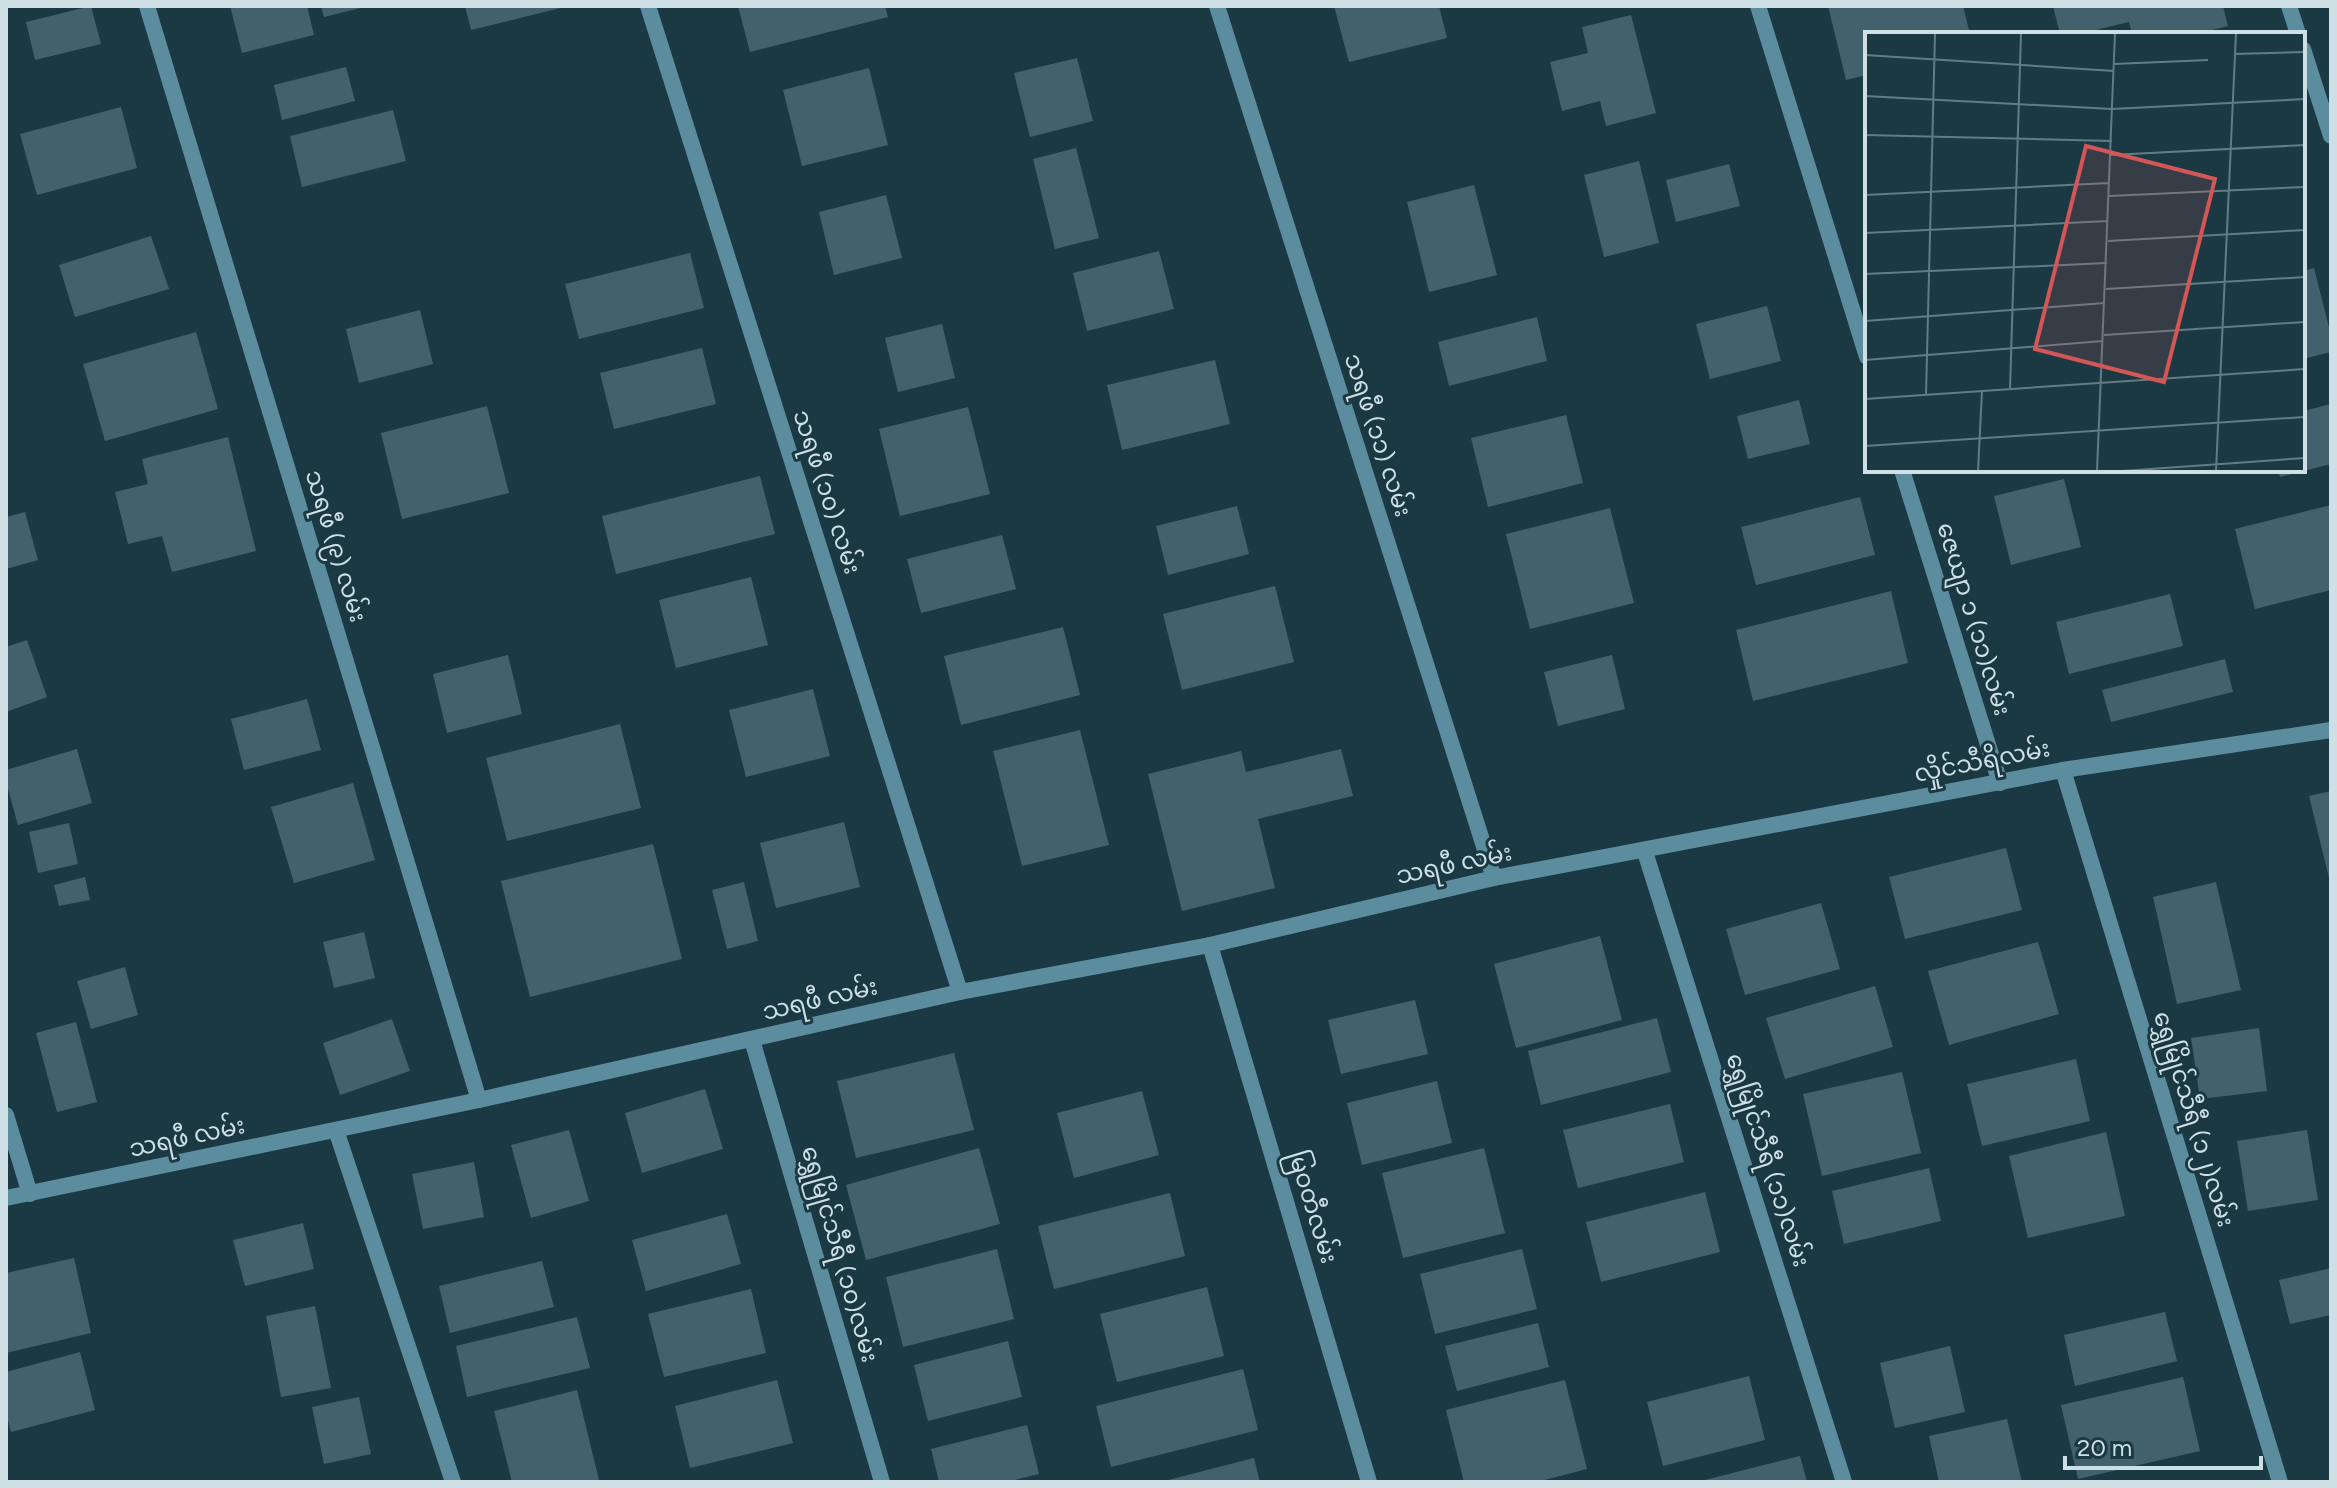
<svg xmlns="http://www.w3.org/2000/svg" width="2337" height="1488" font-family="Figtree,'Noto Sans Myanmar',sans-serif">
  <rect width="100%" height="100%" fill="#1b3943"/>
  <g fill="#42616c">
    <path d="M91,6l10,38 -66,16 -9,-38z"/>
    <path d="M230,6h77l7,29 -72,18z"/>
    <path d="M321,6h44v1l-41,10z"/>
    <path d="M465,6h99l1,1 -94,23z"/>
    <path d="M738,6h147l3,11 -138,35z"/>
    <path d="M1334,6h105l8,32 -98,24z"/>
    <path d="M1828,6h135l7,28h-103v41l-21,5z"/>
    <path d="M2053,6h170l5,20 -32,8h-64l-3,-12 -50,12h-19z"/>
    <path d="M1631,15l25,98 -50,13 -6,-25 -38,10 -12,-49 38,-9 -6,-26z"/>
    <path d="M1077,58l16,63 -63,16 -16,-64z"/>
    <path d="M346,67l9,34 -73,19 -8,-35z"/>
    <path d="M869,68l19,77 -86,21 -19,-76z"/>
    <path d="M121,107l16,61 -100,27 -17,-61z"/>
    <path d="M393,110l13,51 -104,26 -12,-51z"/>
    <path d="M1076,148l23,90 -44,11 -22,-90z"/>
    <path d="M1639,161l20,82 -55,14 -20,-82z"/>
    <path d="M1729,164l11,42 -64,16 -10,-42z"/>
    <path d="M1474,185l23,90 -68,17 -22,-90z"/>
    <path d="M886,195l16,63 -68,17 -15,-63z"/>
    <path d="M151,236l18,53 -94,28 -16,-52z"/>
    <path d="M1159,251l15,58 -87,22 -14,-58z"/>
    <path d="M690,253l14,55 -125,31 -14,-55z"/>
    <path d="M2314,268l17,67v17l-28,7v-88z"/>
    <path d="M1767,306l14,55 -71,18 -14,-55z"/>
    <path d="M420,310l13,54 -74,19 -13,-54z"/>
    <path d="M1537,317l10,44 -98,25 -11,-44z"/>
    <path d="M942,324l13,54 -57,14 -13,-54z"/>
    <path d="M196,332l22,77 -113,32 -22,-77z"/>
    <path d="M702,348l14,56 -102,25 -14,-56z"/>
    <path d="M1215,360l15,64 -108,26 -15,-65z"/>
    <path d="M1799,400l11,44 -62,15 -11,-43z"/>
    <path d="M2331,404v60l-51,13 -2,-7h25v-59z"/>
    <path d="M487,406l22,87 -107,26 -21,-86z"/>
    <path d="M968,407l22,87 -90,22 -21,-87z"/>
    <path d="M1566,415l17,68 -95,24 -17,-69z"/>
    <path d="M228,437l28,114 -84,21 -10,-36 -34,8 -13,-52 33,-8 -6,-25z"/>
    <path d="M760,476l15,58 -159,40 -14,-58z"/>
    <path d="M2064,479l17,68 -70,18 -17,-69z"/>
    <path d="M1860,497l15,58 -119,30 -15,-58z"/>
    <path d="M2331,505v85l-76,19 -20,-80z"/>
    <path d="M1237,506l12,48 -81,21 -12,-49z"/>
    <path d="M1610,508l24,95 -104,26 -24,-95z"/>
    <path d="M25,512l13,48 -32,9v-52z"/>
    <path d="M1002,535l14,54 -95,24 -14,-54z"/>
    <path d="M751,577l17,68 -92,23 -17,-68z"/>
    <path d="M1275,586l19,76 -112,28 -19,-76z"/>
    <path d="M1891,591l17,72 -155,38 -17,-71z"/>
    <path d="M2170,594l13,52 -114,28 -13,-52z"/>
    <path d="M1063,627l17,68 -119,30 -17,-69z"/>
    <path d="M27,640l20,57 -41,15v-65z"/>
    <path d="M508,655l14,59 -75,19 -14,-59z"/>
    <path d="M1612,655l13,54 -67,17 -14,-54z"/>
    <path d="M2225,659l8,33 -122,30 -9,-32z"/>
    <path d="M813,689l17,67 -84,21 -17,-67z"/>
    <path d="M307,699l14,51 -77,20 -13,-51z"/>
    <path d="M620,724l21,84 -134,33 -21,-83z"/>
    <path d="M1080,730l29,115 -87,21 -29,-115z"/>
    <path d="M77,749l15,54 -74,22 -12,-43v-12z"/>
    <path d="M1341,749l12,47 -95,23 17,69 -93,23 -34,-137 93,-23 5,21z"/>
    <path d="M353,783l22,77 -81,23 -23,-76z"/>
    <path d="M2331,791v91h-1l-21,-86z"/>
    <path d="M844,822l16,65 -84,21 -16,-65z"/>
    <path d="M69,823l9,41 -40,9 -9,-41z"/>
    <path d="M653,844l29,115 -152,38 -29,-116z"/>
    <path d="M2006,848l16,62 -117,29 -16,-62z"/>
    <path d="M85,877l5,23 -31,6 -5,-21z"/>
    <path d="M744,882l14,59 -31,8 -15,-59z"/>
    <path d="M2216,882l25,108 -64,14 -24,-107z"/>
    <path d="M1821,903l19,66 -95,26 -19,-66z"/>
    <path d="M364,932l11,46 -41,10 -11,-46z"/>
    <path d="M1600,936l22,84 -106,28 -22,-84z"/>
    <path d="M2038,942l21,72 -110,31 -21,-74z"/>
    <path d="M125,967l13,48 -47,14 -14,-48z"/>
    <path d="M1875,986l18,61 -108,32 -19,-61z"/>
    <path d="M1415,1000l13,54 -87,20 -13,-54z"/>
    <path d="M1657,1018l14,54 -130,33 -13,-54z"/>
    <path d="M392,1019l18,52 -70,24 -17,-52z"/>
    <path d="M76,1022l21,80 -40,10 -21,-79z"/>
    <path d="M2259,1028l8,63 -67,8 -9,-61z"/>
    <path d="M954,1053l20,77 -118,28 -19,-77z"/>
    <path d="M2076,1059l14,62 -108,25 -15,-62z"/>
    <path d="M1902,1072l19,81 -99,23 -19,-82z"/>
    <path d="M1437,1081l15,62 -90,22 -15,-62z"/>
    <path d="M705,1089l18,60 -81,24 -17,-60z"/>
    <path d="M1142,1091l17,64 -85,23 -17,-65z"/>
    <path d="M1670,1104l14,58 -106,26 -15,-58z"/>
    <path d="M569,1130l20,71 -58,17 -20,-73z"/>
    <path d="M2307,1130l11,70 -70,11 -11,-70z"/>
    <path d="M2106,1132l19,84 -97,22 -19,-82z"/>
    <path d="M979,1148l21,76 -134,36 -20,-75z"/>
    <path d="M1484,1148l21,85 -102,25 -21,-85z"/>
    <path d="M474,1162l10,55 -61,12 -11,-55z"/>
    <path d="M1929,1168l12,53 -97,23 -12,-53z"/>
    <path d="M1705,1192l15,60 -119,30 -15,-60z"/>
    <path d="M1170,1193l15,63 -131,33 -16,-63z"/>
    <path d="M727,1214l14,50 -95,27 -14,-51z"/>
    <path d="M303,1223l11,46 -69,17 -12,-46z"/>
    <path d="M997,1249l17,70 -111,28 -17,-70z"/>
    <path d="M1522,1249l15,60 -102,25 -15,-60z"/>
    <path d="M74,1258l17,75 -85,20v-80z"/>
    <path d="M542,1261l12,46 -104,26 -11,-47z"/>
    <path d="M2331,1268v47l-41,9 -11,-44z"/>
    <path d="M1207,1287l17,69 -107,26 -17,-68z"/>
    <path d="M751,1289l15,64 -102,24 -16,-63z"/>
    <path d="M315,1306l16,82 -50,9 -15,-81z"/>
    <path d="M2165,1312l12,49 -102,25 -11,-51z"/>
    <path d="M577,1317l13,51 -123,29 -11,-51z"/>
    <path d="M1538,1323l11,44 -92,24 -12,-45z"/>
    <path d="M1008,1341l14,56 -94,24 -14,-56z"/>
    <path d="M1950,1346l15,66 -70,16 -15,-65z"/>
    <path d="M80,1352l15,58 -84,22 -5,-19v-41z"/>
    <path d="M1243,1369l15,61 -147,37 -15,-61z"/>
    <path d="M1749,1376l16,64 -102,26 -16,-64z"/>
    <path d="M2183,1377l17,74 -122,28 -17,-74z"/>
    <path d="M777,1380l16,63 -103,25 -15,-62z"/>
    <path d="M1565,1380l22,89 -50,13h-73l-18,-72z"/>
    <path d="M577,1390l22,90 -87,2 -18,-71z"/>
    <path d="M359,1397l12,57 -47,10 -12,-57z"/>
    <path d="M2007,1419l15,63h-83l-10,-46z"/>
    <path d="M1027,1425l12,49 -32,8h-68l-8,-33z"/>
    <path d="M1800,1456l7,26h-105l-1,-1z"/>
    <path d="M1254,1458l6,24h-96v-1z"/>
  </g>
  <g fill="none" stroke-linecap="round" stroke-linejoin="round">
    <g stroke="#5c8d9e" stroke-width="16">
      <path d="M147,6l332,1094"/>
      <path d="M648,6l312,986"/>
      <path d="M1217,6l277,872"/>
      <path d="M1758,6l109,351"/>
      <path d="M1902,470l98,313"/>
      <path d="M2063,770l217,712"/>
      <path d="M1645,852l199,630"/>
      <path d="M1210,945l159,537"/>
      <path d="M752,1040l130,442"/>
      <path d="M6,1115l24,79"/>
      <path d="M336,1130l117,352"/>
      <path d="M6,1198l473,-98 481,-108 250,-47 284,-67 569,-108 268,-40"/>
    </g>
    <g stroke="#5c8d9e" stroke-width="16">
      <path d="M2289,6l9,28"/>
      <path d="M2303,49l28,87"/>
    </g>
  </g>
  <g text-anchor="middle" stroke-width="6" stroke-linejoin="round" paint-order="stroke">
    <g font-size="24" fill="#cedfe5" stroke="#1b3943">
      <text transform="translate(1378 435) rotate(72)" y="8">သရဖီ (၁၁) လမ်း</text>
      <text transform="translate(827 492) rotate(72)" y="8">သရဖီ (၁၀) လမ်း</text>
      <text transform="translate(336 546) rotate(73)" y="8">သရဖီ (၉) လမ်း</text>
      <text transform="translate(1974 619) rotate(73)" y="8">ဇေယျာ ၁ (၁၁)လမ်း</text>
      <text transform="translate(1982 761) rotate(-11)" y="8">လှိုင်သီရိလမ်း</text>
      <text transform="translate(1454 864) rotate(-12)" y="8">သရဖီ လမ်း</text>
      <text transform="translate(820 999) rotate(-13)" y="8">သရဖီ လမ်း</text>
      <text transform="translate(2194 1119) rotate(73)" y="8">ရွှေမြိုင်သီရီ (၁၂)လမ်း</text>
      <text transform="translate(187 1137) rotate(-12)" y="8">သရဖီ လမ်း</text>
      <text transform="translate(1768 1160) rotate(72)" y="8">ရွှေမြိုင်သီရီ (၁၁)လမ်း</text>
      <text transform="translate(1313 1207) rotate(73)" y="8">မြဝတီလမ်း</text>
      <text transform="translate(840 1254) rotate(74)" y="8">ရွှေမြိုင်သီရီ (၁၀)လမ်း</text>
    </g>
  </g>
  <g transform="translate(1865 32)">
    <rect width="440" height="440" fill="#1b3943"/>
    <path fill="none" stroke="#637b84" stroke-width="2" d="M370,22l70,-2M0,23l249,16M249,32l94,-4M0,64l247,13 193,-10M0,103l247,6M246,123l194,-10M0,163l244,-12M244,164l196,-9M0,201l243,-12M243,209l197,-11M0,242l242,-11M241,257l199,-12M0,289l240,-18M239,303l201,-13M0,328l238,-19M145,357l11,-356M61,363l9,-362M0,367l440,-30M0,414l440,-29M113,439l4,-80M232,439l18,-438M257,439l183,-13M351,439l20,-438"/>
    <path fill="#d45657" fill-opacity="0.15" stroke="#d45657" stroke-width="4" d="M221,114l129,33 -51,203 -129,-33z"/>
    <rect width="440" height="440" fill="none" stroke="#cedfe5" stroke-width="4"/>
  </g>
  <rect width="2337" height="1488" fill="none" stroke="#cedfe5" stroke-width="16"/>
  <path d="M2065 1456v12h196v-12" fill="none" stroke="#cedfe5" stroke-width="4"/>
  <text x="2077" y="1456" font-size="24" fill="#cedfe5" stroke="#1b3943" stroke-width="6" paint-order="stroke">20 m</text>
</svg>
